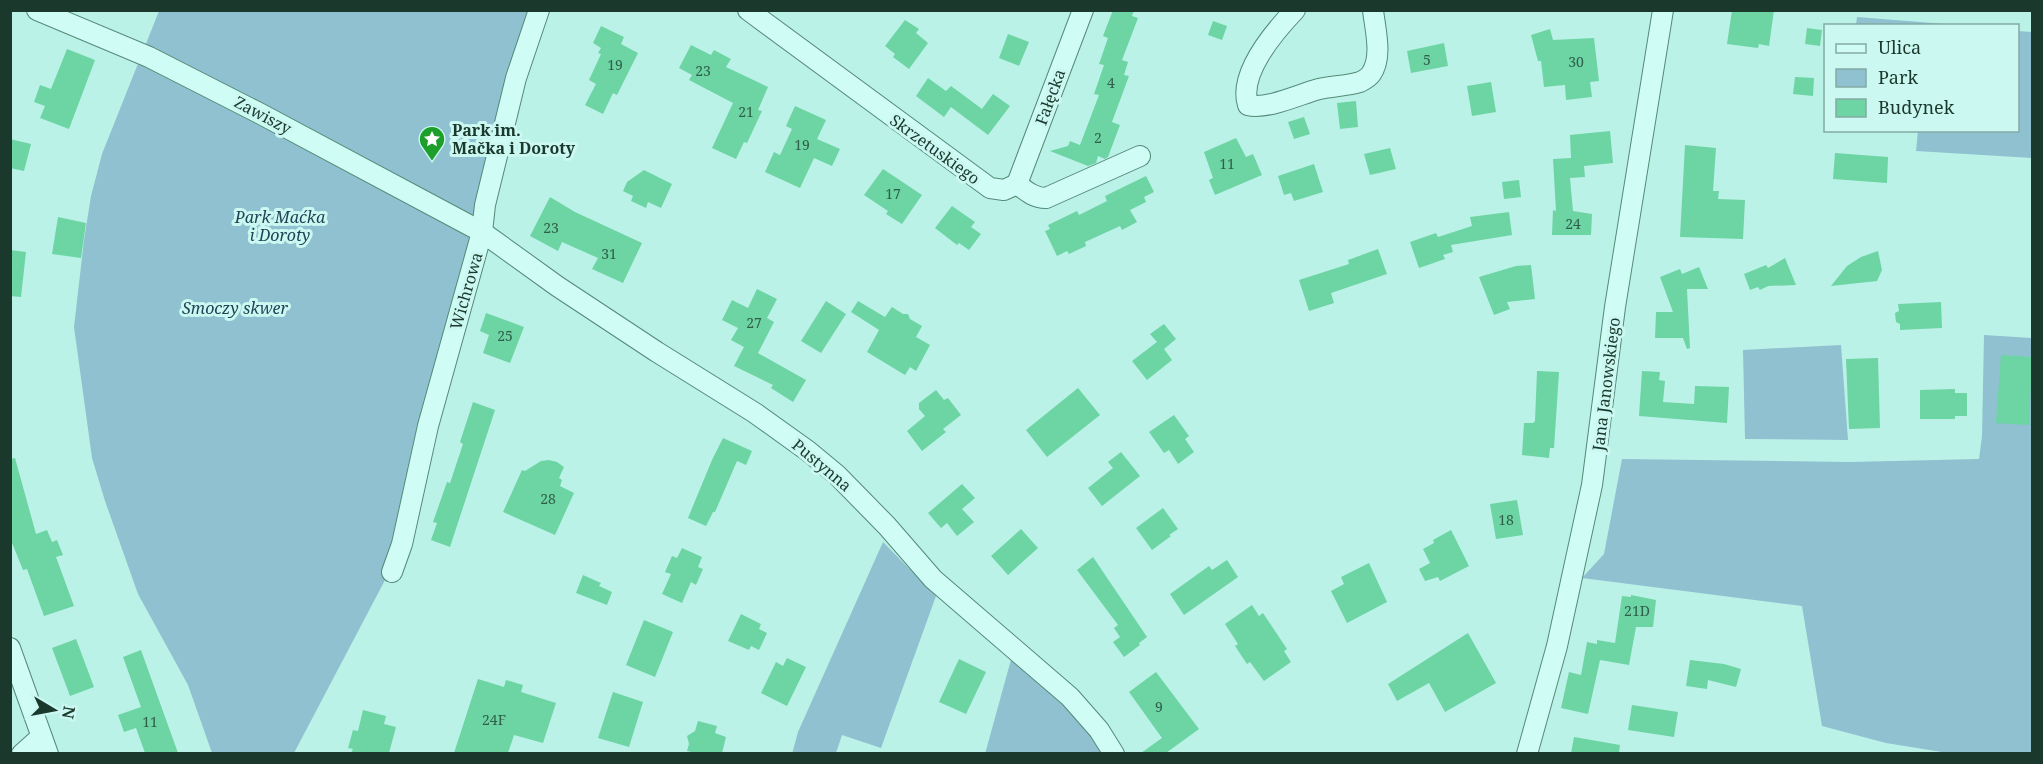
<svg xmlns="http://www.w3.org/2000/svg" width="2043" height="764" font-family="'Noto Serif',serif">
  <rect width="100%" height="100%" fill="#bbf2e8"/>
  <g fill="#8fc1d0">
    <path d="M159,11h375l-129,507 -21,64 -90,171h-82l-24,-68 -50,-91 -33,-93 -13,-43 -18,-131 10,-87 7,-44 11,-42z"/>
    <path d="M1857,17l101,8h-102z"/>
    <path d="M2018,31l14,1v126l-116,-7 2,-20 100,-1z"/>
    <path d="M1984,335l48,3v415h-84l-62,-10 -64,-17 -20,-120 -220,-28 22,-24 18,-95 228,3 129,-3 3,-23z"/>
    <path d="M1841,345l7,95 -103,-1 -2,-89z"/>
    <path d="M883,542l53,54 -55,152 -39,-13 -6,18 -44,1 6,-22z"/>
    <path d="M1012,656c30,27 73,62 92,98h-119z"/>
  </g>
  <g fill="#6dd4a4">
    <path d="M1113,10h21l-2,6 6,2 -16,42 6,2 -4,13 5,1 -17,46 8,3 -12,32 -3,2 -7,-3 -2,7 -8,3 -38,-15 18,-5 2,-5 10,4 19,-50 -5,-1 10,-29 -5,-1 9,-26 -5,-2z"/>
    <path d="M1732,10h42l-5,36 -10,-2 -1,4 -31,-4z"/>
    <path d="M905,20l14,9 -3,4 12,10 -19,26 -16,-12 2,-3 -10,-8z"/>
    <path d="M1213,21l14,5 -5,14 -14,-5z"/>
    <path d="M601,26l23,11 -3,7 17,9 -21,42 -4,-2 -10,21 -18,-9 11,-21 -7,-4 12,-26 -3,-1 3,-5 -8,-5z"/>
    <path d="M1807,28l15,2 -2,16 -15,-2z"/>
    <path d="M1550,29l3,11 41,-2 5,43 -9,1 2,15 -26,3 -1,-15 -21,2 -3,-26h-3l-7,-26z"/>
    <path d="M1008,34l21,8 -10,24 -20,-8z"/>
    <path d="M1444,43l4,23 -37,7 -4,-22z"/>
    <path d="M691,45l20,10 3,-5 17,9 -5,8 42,20 -10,23 4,1 -15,32 -3,-1 -8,17 -24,-11 21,-45 -44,-23 3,-5 -13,-7z"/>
    <path d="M67,49l28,11 -26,69 -29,-11 5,-12 -11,-4 6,-17 11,4z"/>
    <path d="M1795,77l19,1 -1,18 -20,-2z"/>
    <path d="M928,78l18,13 5,-5 31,23 11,-15 17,12 -22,29 -37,-28 -7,10 -28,-21z"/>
    <path d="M1491,82l5,30 -24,4 -5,-30z"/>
    <path d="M1356,101l2,26 -18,2 -3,-26z"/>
    <path d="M795,106l31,14 -9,19 23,10 -8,17 -18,-8 -14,30 -35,-16 9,-20 6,3 12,-26 -6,-3z"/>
    <path d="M1304,117l6,17 -16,5 -6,-17z"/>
    <path d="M1610,131l3,32 -29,3 1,11 -15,1 3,33 19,3 -1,21h-39l1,-25 3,1 -3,-52 18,-1 -1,-23z"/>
    <path d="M1236,138l10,19 7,-3 9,21 -47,20 -6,-15 4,-2 -9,-26z"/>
    <path d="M10,139l21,5 -7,27 -14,-3z"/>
    <path d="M1685,145l31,3 -3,43h6l-1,8 27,1 -2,39 -63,-2z"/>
    <path d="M1390,148l6,21 -26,6 -6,-21z"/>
    <path d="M1835,153l53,4 -1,26 -54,-4z"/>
    <path d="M1314,164l9,28 -29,9 -3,-8 -7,2 -6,-19z"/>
    <path d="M883,169l39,26 -20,29 -16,-10 2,-3 -24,-16z"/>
    <path d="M644,170l28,14 -11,24 -13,-6 -2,6 -15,-7 2,-5 -10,-5 4,-9z"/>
    <path d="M1146,176l8,16 -10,5 2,5 -16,8 7,12 -15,8 -2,-4 -35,16 1,4 -17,8 -2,-3 -10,5 -12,-25 5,-2 -2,-4 29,-14 2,4 28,-14 -2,-5z"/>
    <path d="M1519,180l2,17 -17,2 -2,-17z"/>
    <path d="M550,197l25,15 67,31 -19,40 -31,-14 6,-11 -36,-16 -4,9 -28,-15z"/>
    <path d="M952,206l23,16 -4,5 10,7 -12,16 -10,-7 -2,2 -22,-17z"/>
    <path d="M1509,212l3,23 -61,10 2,7 -10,3 2,4 -26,9 -9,-26 26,-9 2,4 34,-11 -2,-9z"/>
    <path d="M58,217l28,6 -5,35 -29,-4z"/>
    <path d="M1378,249l9,25 -56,19 3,10 -25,8 -10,-31 50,-16 -1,-4z"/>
    <path d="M10,250l16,2 -5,45 -11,-1z"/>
    <path d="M1878,251l4,19 -5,11 -46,5 16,-20 14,-9z"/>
    <path d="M1785,258l11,27 -28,1 -8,4 -2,-3 -8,3 -6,-16 22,-9 2,3z"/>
    <path d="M1531,265l4,34 -28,3 3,7 -16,6 -15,-38 37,-11z"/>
    <path d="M1699,267l9,22h-21l3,59 -3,1 -4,-11h-28l1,-26h17l-13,-35 20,-8 2,5z"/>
    <path d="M757,289l20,10 -10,19 7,4 -16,31 48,27 -13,22 -22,-14 2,-3 -39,-19 10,-19 -13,-7 7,-12 -16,-8 10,-20 16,8z"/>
    <path d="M826,301l20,13 -25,39 -20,-12z"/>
    <path d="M858,301l27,16 7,-10 11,7h5l2,5 12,7 -6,11 14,8 -14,26 -6,-4 -5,8 -38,-23 12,-22 -28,-18z"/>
    <path d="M1941,302l1,26 -42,2v-6l-4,-2 -1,-9 4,-2 -1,-7z"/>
    <path d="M486,313l38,14 -14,36 -27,-10 6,-18 -9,-4z"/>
    <path d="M1164,324l12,15 -12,10 8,11 -25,20 -15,-19 25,-19 -7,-8z"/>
    <path d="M2001,355l31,2 -3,68 -33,-2z"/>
    <path d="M1878,358l2,70 -31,1 -3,-70z"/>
    <path d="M1537,371l22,1 -5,76h-4l-1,10 -27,-3 2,-32h9l2,-2z"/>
    <path d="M1642,371l18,1 -1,8 6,1 -2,21 31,2 1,-18 34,1 -2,36 -88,-7z"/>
    <path d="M1078,388l22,27 -53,42 -21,-27z"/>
    <path d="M1955,389v4h12v23h-12v3h-35v-29z"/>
    <path d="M936,390l8,10 4,-2 13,17 -18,14 3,3 -24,19 -15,-20 18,-15 -6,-7v-6z"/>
    <path d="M473,402l22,8 -45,137 -19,-7 6,-17 -4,-1 14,-40 3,1 13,-39 -3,-2z"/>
    <path d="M1174,415l15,21 -4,3 9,13 -16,12 -9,-14 -5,3 -15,-21z"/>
    <path d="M723,438l29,13 -6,14 -9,-4 -22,51h-2l-7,14 -18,-8 24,-58z"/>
    <path d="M1121,452l19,24 -38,30 -14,-18 25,-20 -5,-6z"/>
    <path d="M15,458l21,76 11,-4 5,12 5,-2 6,15 -7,2 18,49 -30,10 -17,-47 -4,1 -13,-32v-79z"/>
    <path d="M549,460l8,2 7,5 -5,11 3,2 -2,6 14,7 -19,42 -52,-23 19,-42 3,1 16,-10z"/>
    <path d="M962,484l13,14 -13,11 12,13 -17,14 -10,-13 -6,5 -13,-15z"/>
    <path d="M1517,500l6,35 -27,4 -6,-35z"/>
    <path d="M1163,508l15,21 -9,6 2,1 -19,14 -16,-22z"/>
    <path d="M1021,529l17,19 -30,27 -17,-19z"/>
    <path d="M1451,530l18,36 -29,15 -2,-4 -13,4 -6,-12 11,-6 -7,-14 11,-6 -1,-3z"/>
    <path d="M682,548l20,9 -4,10 5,2 -7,16 -5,-3 -9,21 -20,-9 9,-20 -6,-2 7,-16 5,2z"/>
    <path d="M1093,557l54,80 -8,6 1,2 -16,12 -11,-15 7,-5 -6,-9 4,-3 -41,-55z"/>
    <path d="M1227,560l11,17 -54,38 -14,-21 39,-28 3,4z"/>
    <path d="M1369,563l18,39 -40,21 -16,-32 13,-7 -3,-7z"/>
    <path d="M583,575l18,8 -2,3 13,6 -5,13 -31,-12z"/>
    <path d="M1631,595l25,5 -3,27h-17l-7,38 -29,-5 -12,54 -27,-6 8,-36 12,3 6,-33 10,2v-4l18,3 7,-47 9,1z"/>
    <path d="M1252,605l7,11 4,-3 24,36 -3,2 7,11 -27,19 -14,-19 -3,2 -12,-18 3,-2 -13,-20z"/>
    <path d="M741,614l20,10 -2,5 8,4 -8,17 -8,-4 -2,4 -21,-9z"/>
    <path d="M644,620l29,12 -18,45 -29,-12z"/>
    <path d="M1468,633l28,50 -51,29 -16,-29 -32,18 -9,-17z"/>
    <path d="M76,639l18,48 -24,9 -18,-48z"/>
    <path d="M141,650l10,28 27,75h-33l-9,-25 -12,4 -6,-17 23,-8 -18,-50z"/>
    <path d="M787,658l19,9 -19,39 -26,-13 15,-31 7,4z"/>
    <path d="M959,659l27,13 -20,42 -27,-12z"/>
    <path d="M1690,660l34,4 17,5 -5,18 -28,-7 -1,9 -21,-3z"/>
    <path d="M1156,672l43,57 -33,24h-25l21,-15 -33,-46z"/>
    <path d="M478,679l26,8 2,-7 17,5 -2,7 35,11 -13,40 -29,-8 -6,18h-54z"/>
    <path d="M613,692l30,10 -14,45 -31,-9z"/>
    <path d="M1632,705l46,7 -4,25 -46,-7z"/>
    <path d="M363,710l23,6 -2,8 12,3 -7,26h-38l2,-4 -5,-1 5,-18 5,1z"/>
    <path d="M698,721l19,5 -2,7 11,4 -4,16h-26l-9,-2 2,-7 -2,-8 8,-5z"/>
    <path d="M1574,737l46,8 -1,8h-48z"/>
  </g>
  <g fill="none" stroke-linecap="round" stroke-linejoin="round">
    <g stroke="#548a77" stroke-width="22">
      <g id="minor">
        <path d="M37,10l112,47 110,56 223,119 75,54 100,66 98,61 53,38 29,24 50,51 46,53 137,118 29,33 15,24"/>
        <path d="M748,10l242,178 14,2 13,-6c9,7 17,14 29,14l94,-42"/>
        <path d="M1295,10c-21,22 -57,64 -47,95 19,5 52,-11 71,-16 14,-3 28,-3 41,-7 4,-2 9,-5 11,-8 12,-17 4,-45 2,-64"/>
        <path d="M1017,184l66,-174"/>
        <path d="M392,572l10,-28 26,-118 54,-194 3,-27 31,-127 23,-68"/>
        <path d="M10,648l38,106"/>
        <path d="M22,754l19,-17"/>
        <path d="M1527,754l30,-108 35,-161 23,-178 48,-297"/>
      </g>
    </g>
    <use href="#minor" stroke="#cffcf4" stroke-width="20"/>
  </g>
  <defs>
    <g id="sight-pin" transform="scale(1.35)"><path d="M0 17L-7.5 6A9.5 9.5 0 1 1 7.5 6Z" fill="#1e9f2c" stroke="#cbf8f1"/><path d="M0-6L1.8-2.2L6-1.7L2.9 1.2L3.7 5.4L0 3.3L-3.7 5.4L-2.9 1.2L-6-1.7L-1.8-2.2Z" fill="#fff"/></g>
  </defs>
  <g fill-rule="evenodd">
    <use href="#sight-pin" x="432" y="139"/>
  </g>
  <g text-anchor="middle" stroke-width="6" stroke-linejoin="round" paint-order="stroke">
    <g font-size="14" fill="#2f5f4a">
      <text x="1427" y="65">5</text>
      <text x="1576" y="67">30</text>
      <text x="615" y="70">19</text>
      <text x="703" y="76">23</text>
      <text x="1111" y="88">4</text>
      <text x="746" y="117">21</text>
      <text x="1098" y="143">2</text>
      <text x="802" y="150">19</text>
      <text x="1227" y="169">11</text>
      <text x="893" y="199">17</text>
      <text x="1573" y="229">24</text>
      <text x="551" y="233">23</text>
      <text x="609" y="259">31</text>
      <text x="754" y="328">27</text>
      <text x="505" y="341">25</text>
      <text x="548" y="504">28</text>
      <text x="1506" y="525">18</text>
      <text x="1637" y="616">21D</text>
      <text x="1159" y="712">9</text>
      <text x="494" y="725">24F</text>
      <text x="150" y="727">11</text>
    </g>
    <g font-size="16" fill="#1a382c" stroke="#cbf8f1">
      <text transform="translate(1050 97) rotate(-70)" y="6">Fałęcka</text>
      <text transform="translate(263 115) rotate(28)" y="6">Zawiszy</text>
      <text transform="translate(935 149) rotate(36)" y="6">Skrzetuskiego</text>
      <text transform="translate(466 291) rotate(-74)" y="6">Wichrowa</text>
      <text transform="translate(1606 384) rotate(-83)" y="6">Jana Janowskiego</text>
      <text transform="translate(822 465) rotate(40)" y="6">Pustynna</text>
    </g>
    <g font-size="16" font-weight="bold" fill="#1a382c" stroke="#cbf8f1" text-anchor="start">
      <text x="452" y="136">Park im.<tspan x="452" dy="18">Mačka i Doroty</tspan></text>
    </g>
    <g font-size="16" font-style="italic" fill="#1f4256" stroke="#cbf8f1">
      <text x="280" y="223">Park Maćka<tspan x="280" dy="18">i Doroty</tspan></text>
      <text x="235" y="314">Smoczy skwer</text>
    </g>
  </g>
  <rect width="2043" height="764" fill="none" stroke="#1a382c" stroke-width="24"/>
  <rect x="1824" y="24" width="195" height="108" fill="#cbf8f1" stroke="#84aba2" stroke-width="1.5"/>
  <rect x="1836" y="44" width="30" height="9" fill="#cffcf4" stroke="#84aba2" stroke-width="1.5"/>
  <text x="1878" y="54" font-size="18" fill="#1a382c">Ulica</text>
  <rect x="1836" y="69" width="30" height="18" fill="#8fc1d0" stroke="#84aba2" stroke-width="1.5"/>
  <text x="1878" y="84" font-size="18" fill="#1a382c">Park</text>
  <rect x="1836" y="99" width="30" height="18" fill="#6dd4a4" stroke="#84aba2" stroke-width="1.5"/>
  <text x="1878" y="114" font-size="18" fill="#1a382c">Budynek</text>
  <g transform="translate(54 710) rotate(100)" stroke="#cbf8f1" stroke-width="4.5" paint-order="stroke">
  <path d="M0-4.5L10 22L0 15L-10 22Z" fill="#1a382c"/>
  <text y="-9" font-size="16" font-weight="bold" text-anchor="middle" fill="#1a382c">N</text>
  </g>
</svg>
